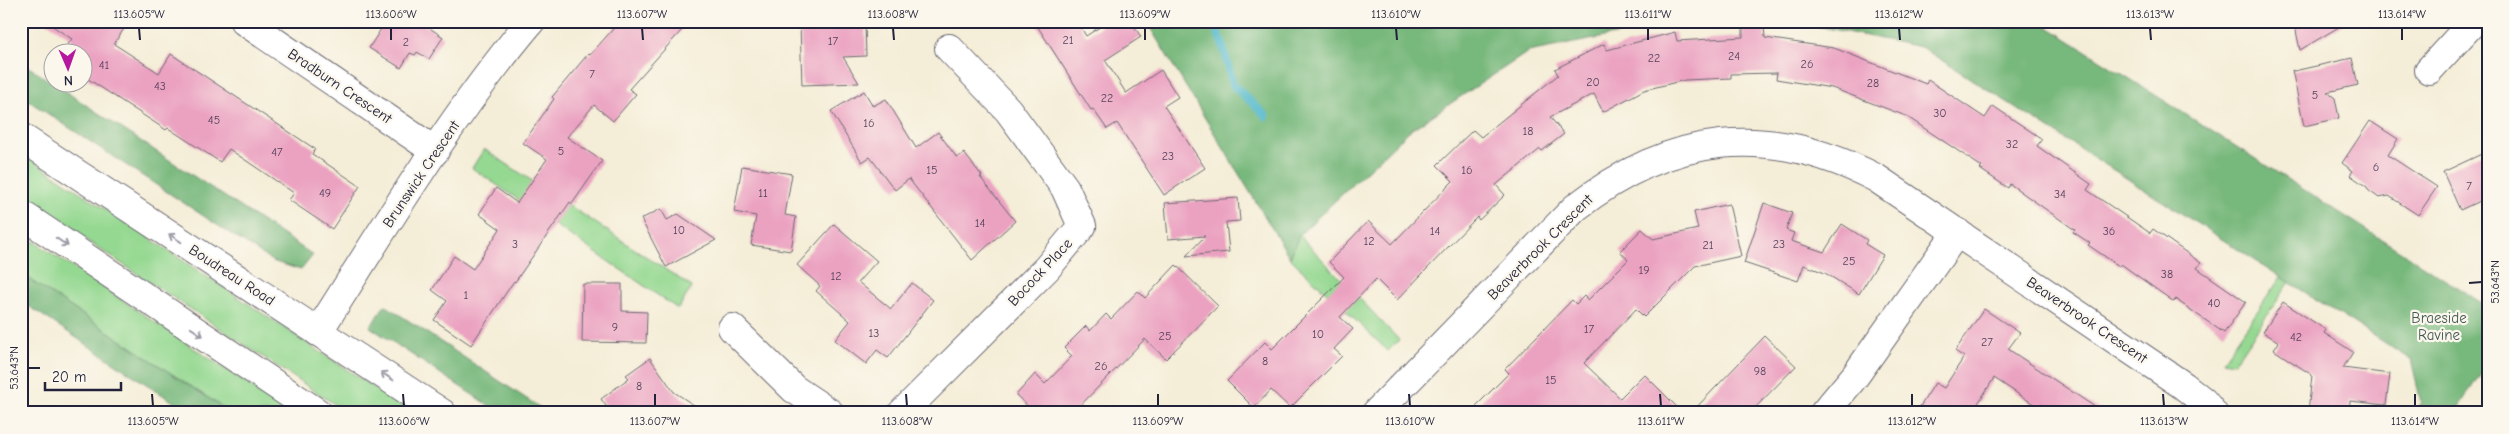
<svg xmlns="http://www.w3.org/2000/svg" width="2509" height="434" font-family="'Comic Neue',sans-serif">
  <rect width="100%" height="100%" fill="#fbf7ec"/>
  <filter id="ink" filterUnits="userSpaceOnUse"><feTurbulence type="fractalNoise" baseFrequency=".02" numOctaves="2"/><feDisplacementMap in="SourceGraphic" scale="10" xChannelSelector="R" yChannelSelector="G"/><feConvolveMatrix kernelMatrix="1 2 1 2 8 2 1 2 1" color-interpolation-filters="sRGB"/></filter>
  <filter id="wash" filterUnits="userSpaceOnUse"><feTurbulence type="fractalNoise" baseFrequency=".0096" numOctaves="4" result="noise"/><feDisplacementMap in="SourceGraphic" scale="20" xChannelSelector="R" yChannelSelector="G"/><feGaussianBlur stdDeviation="1.12" result="paint"/><feColorMatrix in="noise" values="0 0 0 0 0 0 0 0 0 0 0 0 0 0 0 0 0 1.4 0 .05"/><feComposite in="paint" operator="in"/></filter>
  <g filter="url(#wash)">
    <rect width="100%" height="100%" fill="#f4edd7"/>
    <g fill="#94d891" stroke="#5b7d66">
      <path d="M484,149l208,138 -14,22 -206,-141z"/>
      <path d="M21,153l391,260h-64l-327,-216z"/>
      <path d="M21,233l270,180h-60l-210,-139z"/>
      <path d="M1299,235l100,105 -11,11 -98,-93z"/>
      <path d="M2281,277l9,5 -56,81 -11,-2z"/>
    </g>
    <g fill="#77b87b" stroke="#4c6d5b">
      <path d="M1146,21h540l-158,31 -119,79 -110,104 -9,23z"/>
      <path d="M1750,21h289l449,286v55l-33,51h-41l7,-11 -10,-42 -490,-313 -99,-20z"/>
      <path d="M21,62l292,193 -12,15 -29,-9 -251,-165z"/>
      <path d="M21,274l210,139h-41l-169,-112z"/>
      <path d="M385,305l163,108h-48l-130,-86z"/>
    </g>
    <g fill="none" stroke-linecap="round" stroke-linejoin="round">
      <path stroke="#4db7cb" stroke-width="8" d="M1213,21l10,25 10,39 33,31"/>
    </g>
    <g id="blocks">
      <g fill="#eba2c1">
        <path d="M45,21h84l-15,23 45,29 12,-19 144,95 -3,5 48,32 -28,43 -43,-29 5,-7 -65,-44 -9,13 -52,-34 -2,2 -84,-55v-23h-20l10,-13z"/>
        <path d="M386,21h33l24,16 -14,22 -12,-7 -2,3 -5,-2 -9,15 -32,-20z"/>
        <path d="M620,21h70l-61,68 7,5 -23,27 -19,-16 -27,32 35,24 -30,43 -2,-2 -55,80 -1,-1 -43,64 -37,-25 13,-19 -15,-11 22,-34 19,13 27,-40 -21,-15 17,-26 21,15 30,-44 -24,-16 31,-44 -2,-2 36,-43 2,1z"/>
        <path d="M1034,21h43l9,15 23,-15h22l10,16 -36,23 21,33 35,-23 17,27 -14,9 41,62 -41,27 -47,-72 -10,6 -14,-20 -2,1z"/>
        <path d="M2294,21h55l-49,29z"/>
        <path d="M865,24l1,32 -23,1 16,26 -57,2 -2,-59z"/>
        <path d="M1764,25l1,13 69,10 92,36 2,-4 57,38 8,-12 49,33 -5,7 54,38 -4,6 63,43 3,-4 48,34 -4,5 49,34 -22,31 -49,-34 -1,3 -53,-38 -2,2 -31,-21 2,-2 -17,-11 2,-2 -65,-46 -2,4 -28,-19 2,-2 -76,-51 -74,-28 -56,-9 1,-6 -46,1v4l-46,2 -41,10 -41,22 -9,-18 -44,23 14,17 -22,17 -2,-2 -44,36 9,10 -26,25 -2,-3 -80,83 -21,-21 -36,38 13,12 -19,20 8,7 -52,52 -19,-18 -17,18 -27,-27 38,-39 7,7 72,-72 -15,-15 39,-41 24,23 61,-63 -16,-16 36,-35 8,7 77,-62 -3,-6 49,-25 3,6 68,-18 2,9 66,-4v-11z"/>
        <path d="M2352,58l6,27 -31,7 8,6 4,20 -35,8 -12,-56 2,1z"/>
        <path d="M864,91l9,15 13,-7 30,49 22,-16 19,26 7,-5 18,23 -2,1 35,44 -43,39 -63,-81 -14,11 -25,-33 -8,5 -31,-51z"/>
        <path d="M2370,121l28,18 -10,16 49,32 -19,28 -29,-19 -10,2 -11,-8 -1,-3 -17,-12 3,-4 -11,-8z"/>
        <path d="M2488,151v46l-28,13 -17,-38z"/>
        <path d="M742,166l50,8 -7,41 11,2 -5,34 -40,-6 5,-29 -22,-4z"/>
        <path d="M1238,198l2,23 -14,1 3,30 -43,4 19,-20 -37,3 -3,-36z"/>
        <path d="M1764,203l28,10 -6,17 8,3 -3,8 33,11 18,-28 25,16 -2,4 18,11 -24,39 -34,-21 -21,-8 -6,16 -54,-18z"/>
        <path d="M1729,204l12,52 -46,10 -51,51 -8,-8 -52,54 36,35 24,-24 39,39h-214l40,-40 -4,-4 67,-69 4,4 8,-8 4,4 40,-40 -8,-9 22,-22 11,10 45,-10 -4,-17z"/>
        <path d="M661,209l6,11 11,-6 38,26 -50,27 -25,-48z"/>
        <path d="M834,224l43,37 -19,21 33,27 21,-26 21,17 -45,58 -11,-8 -11,14 -31,-24 15,-19 -34,-30 4,-5 -23,-21z"/>
        <path d="M1176,265l42,41 -52,53 -21,-20 -72,74h-38l-19,-18 19,-21 10,10 27,-28 -8,-8 22,-22 4,5 16,-17 5,5 27,-28 7,7z"/>
        <path d="M583,284h39v27l25,1 -1,31 -64,-1z"/>
        <path d="M2283,302l43,28 -2,3 29,19 -10,16 47,6 -4,31 -36,-4 -1,12h-41l4,-38 -38,-25 5,-8 -16,-10z"/>
        <path d="M1984,309l36,24 -12,16 96,64h-52l-12,-9 -2,3 -44,-29 -22,35h-56l19,-30 9,5 20,-31 -9,-6z"/>
        <path d="M1765,336l31,30 -46,47h-59z"/>
        <path d="M650,358l24,34 32,21h-95l-10,-14 28,-21 -3,-3z"/>
      </g>
    </g>
  </g>
  <g filter="url(#ink)">
    <use href="#blocks" fill-opacity="0" stroke="#6c6972" stroke-width="1"/>
    <g fill="none" stroke-linecap="round" stroke-linejoin="round">
      <g stroke="#6c6972" stroke-width="30">
        <g id="street">
          <path d="M244,21l191,130"/>
          <path d="M2429,70l45,-49"/>
          <path d="M732,328l62,61 36,24"/>
          <path d="M318,332c67,-105 133,-216 213,-311"/>
          <path d="M902,413l145,-145 35,-42 -17,-38 -57,-78 -59,-62"/>
          <path d="M1376,413l199,-205c96,-75 192,-86 301,-30l308,208 19,15 10,12"/>
          <path d="M1824,413l31,-37 102,-144"/>
        </g>
      </g>
      <g stroke="#6c6972" stroke-width="30">
        <g id="secondary">
          <path d="M21,137l421,276"/>
          <path d="M21,214l297,199"/>
        </g>
      </g>
      <use href="#street" stroke="#fff" stroke-width="28"/>
      <use href="#secondary" stroke="#fff" stroke-width="28"/>
    </g>
    <defs><path id="oneway-shaft" d="M-6 0H5M1.5-3L5.5 0L1.5 3" fill="none" stroke-width="1.6" stroke-linecap="round" stroke-linejoin="round" transform="scale(1.25)"/></defs>
    <g stroke="#9c9ca7">
      <use href="#oneway-shaft" transform="translate(175 238) rotate(-147)"/>
      <use href="#oneway-shaft" transform="translate(62 242) rotate(34)"/>
      <use href="#oneway-shaft" transform="translate(197 332) rotate(34)"/>
      <use href="#oneway-shaft" transform="translate(387 376) rotate(-147)"/>
    </g>
  </g>
  <path fill="none" stroke="#22223b" stroke-width="2" d="M139,28l1,12M391,28v12M642,28l1,12M893,28l1,12M1145,28v12M1396,28l1,12M1648,28v12M1899,28l1,12M2150,28l1,12M2402,28v12M2469,283l13,-1M28,368h12M152,394l1,12M403,394l1,12M655,394v12M906,394l1,12M1158,394v12M1409,394l1,12M1660,394l1,12M1912,394v12M2163,394l1,12M2415,394v12"/>
  <g text-anchor="middle" stroke-width="4.5" stroke-linejoin="round" paint-order="stroke">
    <g font-size="12" fill="#54425c">
      <text x="1068" y="44">21</text>
      <text x="833" y="45">17</text>
      <text x="406" y="46">2</text>
      <text x="1734" y="60">24</text>
      <text x="1654" y="62">22</text>
      <text x="1807" y="68">26</text>
      <text x="104" y="69">41</text>
      <text x="592" y="78">7</text>
      <text x="1593" y="86">20</text>
      <text x="1873" y="87">28</text>
      <text x="160" y="90">43</text>
      <text x="2315" y="99">5</text>
      <text x="1107" y="102">22</text>
      <text x="1940" y="117">30</text>
      <text x="214" y="124">45</text>
      <text x="869" y="127">16</text>
      <text x="1528" y="135">18</text>
      <text x="2012" y="148">32</text>
      <text x="561" y="155">5</text>
      <text x="277" y="156">47</text>
      <text x="1168" y="160">23</text>
      <text x="2376" y="171">6</text>
      <text x="932" y="174">15</text>
      <text x="1467" y="174">16</text>
      <text x="2469" y="190">7</text>
      <text x="325" y="197">49</text>
      <text x="763" y="197">11</text>
      <text x="2060" y="198">34</text>
      <text x="980" y="227">14</text>
      <text x="679" y="234">10</text>
      <text x="1435" y="235">14</text>
      <text x="2109" y="235">36</text>
      <text x="1369" y="245">12</text>
      <text x="515" y="248">3</text>
      <text x="1779" y="248">23</text>
      <text x="1708" y="249">21</text>
      <text x="1849" y="265">25</text>
      <text x="1644" y="274">19</text>
      <text x="2167" y="278">38</text>
      <text x="836" y="280">12</text>
      <text x="466" y="299">1</text>
      <text x="2214" y="307">40</text>
      <text x="615" y="331">9</text>
      <text x="1589" y="333">17</text>
      <text x="874" y="337">13</text>
      <text x="1318" y="338">10</text>
      <text x="1165" y="340">25</text>
      <text x="2296" y="341">42</text>
      <text x="1987" y="346">27</text>
      <text x="1265" y="365">8</text>
      <text x="1101" y="370">26</text>
      <text x="1760" y="375">98</text>
      <text x="1551" y="384">15</text>
      <text x="639" y="390">8</text>
    </g>
    <g font-size="15" fill="#22223b" stroke="#fbf7ec">
      <text transform="translate(340 86) rotate(34)" y="5">Bradburn Crescent</text>
      <text transform="translate(421 174) rotate(-56)" y="5">Brunswick Crescent</text>
      <text transform="translate(1540 247) rotate(-45)" y="5">Beaverbrook Crescent</text>
      <text transform="translate(1040 272) rotate(-47)" y="5">Bocock Place</text>
      <text transform="translate(232 275) rotate(33)" y="5">Boudreau Road</text>
      <text transform="translate(2087 320) rotate(34)" y="5">Beaverbrook Crescent</text>
    </g>
    <g font-size="15" fill="#445955" stroke="#fbf7ec">
      <text x="2439" y="323">Braeside<tspan x="2439" dy="17">Ravine</tspan></text>
    </g>
  </g>
  <rect width="2509" height="434" fill="none" stroke="#fbf7ec" stroke-width="55"/>
  <g transform="translate(68 68) rotate(178)"><circle r="24" fill="#fbf7ec" stroke="#a4a2a5"/>
  <path d="M0-4L9 19L0 12L-9 19Z" fill="#b5179e"/>
  <text y="-8" font-size="14" font-weight="bold" text-anchor="middle" fill="#22223b">N</text>
  </g>
  <path d="M45 382v8h76v-8" fill="none" stroke="#22223b" stroke-width="2.5"/>
  <text x="52" y="382" font-size="15" fill="#22223b" stroke="#fbf7ec" stroke-width="4" paint-order="stroke">20 m</text>
  <rect x="28" y="28" width="2454" height="378" fill="none" stroke="#22223b" stroke-width="2"/>
  <g font-size="12" text-anchor="middle" fill="#22223b">
    <text x="139" y="18">113.605°W</text>
    <text x="391" y="18">113.606°W</text>
    <text x="642" y="18">113.607°W</text>
    <text x="893" y="18">113.608°W</text>
    <text x="1145" y="18">113.609°W</text>
    <text x="1396" y="18">113.610°W</text>
    <text x="1648" y="18">113.611°W</text>
    <text x="1899" y="18">113.612°W</text>
    <text x="2150" y="18">113.613°W</text>
    <text x="2402" y="18">113.614°W</text>
    <text transform="translate(2495 282) rotate(-90)" y="4">53.643°N</text>
    <text transform="translate(14 368) rotate(-90)" y="4">53.643°N</text>
    <text x="153" y="425">113.605°W</text>
    <text x="404" y="425">113.606°W</text>
    <text x="655" y="425">113.607°W</text>
    <text x="907" y="425">113.608°W</text>
    <text x="1158" y="425">113.609°W</text>
    <text x="1410" y="425">113.610°W</text>
    <text x="1661" y="425">113.611°W</text>
    <text x="1912" y="425">113.612°W</text>
    <text x="2164" y="425">113.613°W</text>
    <text x="2415" y="425">113.614°W</text>
  </g>
</svg>
